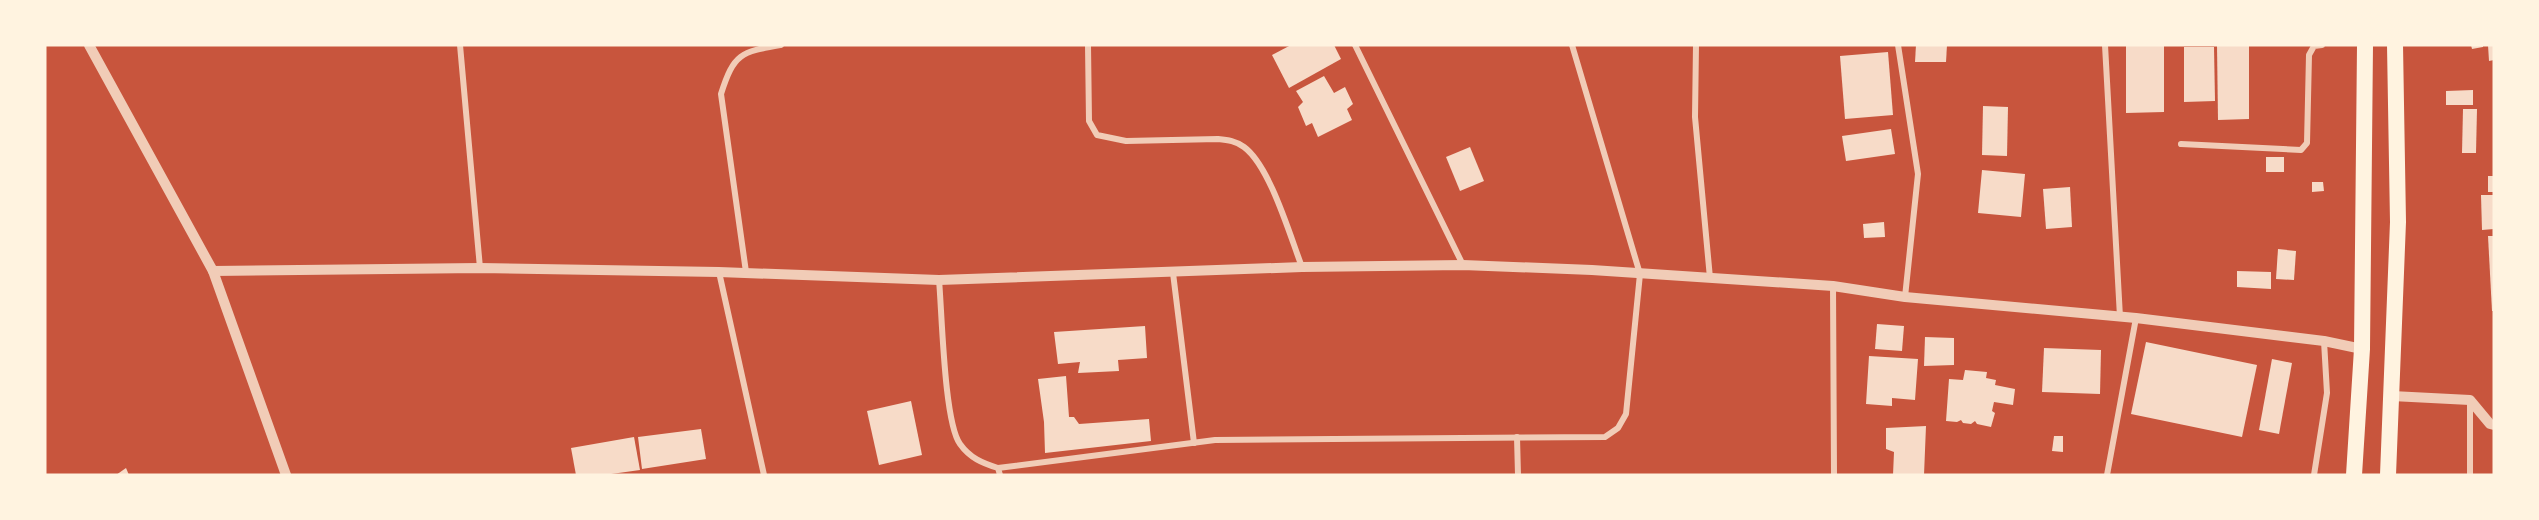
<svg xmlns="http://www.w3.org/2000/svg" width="2539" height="520" font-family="'DM Sans',sans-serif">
  <rect width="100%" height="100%" fill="#c8553d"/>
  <g fill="#f7dbc8">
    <path d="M1291,45h43l7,14 -52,29 -17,-33z"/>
    <path d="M1916,45h31l-1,17h-31z"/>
    <path d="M2126,45h38v67l-38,1z"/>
    <path d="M2217,45h32v74l-31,1z"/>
    <path d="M2471,45h12v2l-11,2z"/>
    <path d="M2488,45h6v15l-5,1z"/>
    <path d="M2184,47h30l1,54 -31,1z"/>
    <path d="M1888,52l5,63 -48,4 -5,-63z"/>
    <path d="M1324,76l10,17 11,-6 8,17 -6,5 5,11 -34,17 -6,-14 -6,3 -8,-19 5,-5 -7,-11z"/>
    <path d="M2473,90v15h-27v-14z"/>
    <path d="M1983,106l25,1 -1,49 -25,-1z"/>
    <path d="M2463,109h14l-1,44h-14z"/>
    <path d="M1891,129l4,25 -49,7 -4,-25z"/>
    <path d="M1470,147l14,34 -24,10 -14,-34z"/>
    <rect x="2266" y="157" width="18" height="15"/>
    <path d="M1982,170l43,4 -4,43 -43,-4z"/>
    <rect x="2488" y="176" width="6" height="16"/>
    <path d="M2312,182h11l1,9 -12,1z"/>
    <path d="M2070,187l2,40 -26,2 -3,-40z"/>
    <path d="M2481,195h13v34l-12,1z"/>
    <path d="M1884,222l1,15 -21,1 -1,-14z"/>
    <path d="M2488,236h6v75h-2z"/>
    <path d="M2278,249l18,2 -2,29 -18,-1z"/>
    <path d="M2237,271l34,1v17l-34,-2z"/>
    <path d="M1877,324l27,2 -2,25 -27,-2z"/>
    <path d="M1145,326l2,32 -29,2 1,11 -41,2 2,-11 -22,2 -4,-32z"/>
    <path d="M1925,337l29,1v27l-30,1z"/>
    <path d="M2146,342l111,23 -15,72 -111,-23z"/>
    <path d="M2044,348l57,2 -1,44 -58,-2z"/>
    <path d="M1869,356l49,3 -3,41 -23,-2v8l-26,-2z"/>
    <path d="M2272,359l20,4 -13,71 -20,-4z"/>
    <path d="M1965,370l22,2 -1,6 10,2 -1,5 20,4 -2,16 -19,-3 -2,9 3,2 -4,14 -14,-3 -2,-3 -4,3 -8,-1 -2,-3 -4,2 -11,-1 3,-42 14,1z"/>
    <path d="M1066,376l3,41h5l5,7 70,-5 2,22 -106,12 -1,-31 -6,-43z"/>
    <path d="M911,401l11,54 -43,10 -12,-54z"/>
    <path d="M1926,426l-2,49h-31l1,-23 -8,-3v-21z"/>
    <path d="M701,429l5,30 -64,10 -4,-32z"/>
    <path d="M2054,436h9v16l-11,-1z"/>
    <path d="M634,437l6,33 -36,5h-28l-5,-27z"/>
    <path d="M126,468l3,7h-13z"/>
  </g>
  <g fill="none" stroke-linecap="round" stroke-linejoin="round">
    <g stroke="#f1ccb7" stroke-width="6">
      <path d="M460,45l20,223"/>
      <path d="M1088,45l1,76 8,14 29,6 92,-2c10,1 18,2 26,8 26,19 46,89 58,120"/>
      <path d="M1355,45l108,220"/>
      <path d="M1696,45l-1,72 15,161"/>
      <path d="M1898,45l20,129 -13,123"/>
      <path d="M2105,45l15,272"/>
      <path d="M2181,144l120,6 6,-7 2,-88 5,-9 8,-1"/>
      <path d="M719,272l45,203"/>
      <path d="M746,272l-25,-178c13,-41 20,-42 60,-49"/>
      <path d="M1173,273l21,170"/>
      <path d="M939,280c3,32 5,142 21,164 10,14 22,19 38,24l2,7"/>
      <path d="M1833,286l1,189"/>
      <path d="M1517,437l1,38"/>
      <path d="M998,468l217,-28 390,-3 13,-9 8,-14 14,-140 -68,-229"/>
      <path d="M2107,475l29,-157"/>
      <path d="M2314,475l13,-82 -3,-52"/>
      <path d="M2470,475v-74"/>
    </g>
    <g stroke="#f1ccb7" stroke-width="10">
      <path d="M89,45l124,226 267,-3 239,4 220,8 363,-13 161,-2 129,5 241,16 72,11 231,21 188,23 38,8"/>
      <path d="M213,271l73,204"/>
      <path d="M2392,396l78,4 20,24 4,1"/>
    </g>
    <g stroke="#fff3e0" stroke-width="16">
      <path d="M2354,475l8,-126 3,-304"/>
      <path d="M2388,475l10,-253 -3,-177"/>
    </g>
  </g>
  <rect width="2539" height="520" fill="none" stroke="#fff3e0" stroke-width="93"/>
</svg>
